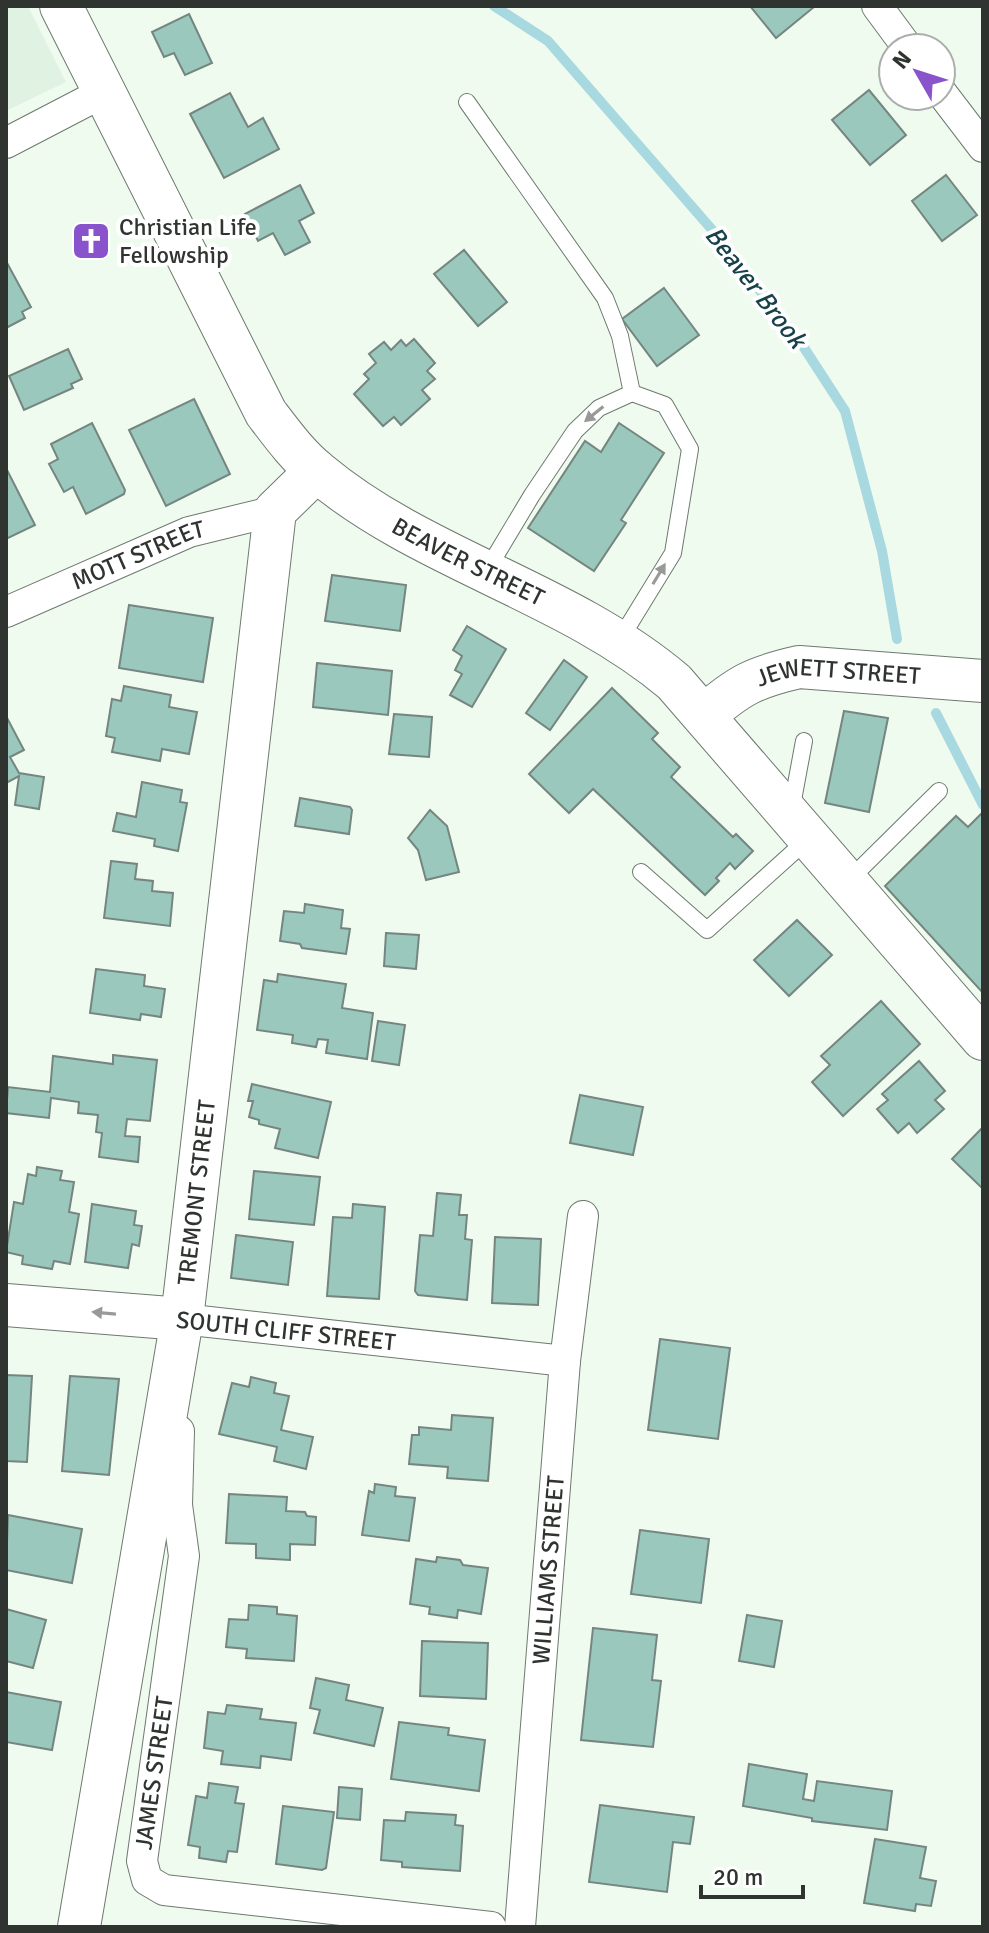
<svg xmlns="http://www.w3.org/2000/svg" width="989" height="1933" font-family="Signika,sans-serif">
  <rect width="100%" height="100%" fill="#effbef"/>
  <path fill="#e0f2e1" d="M6,6h22l38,76 -60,29z"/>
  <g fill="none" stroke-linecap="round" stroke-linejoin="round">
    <g stroke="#a8d8e0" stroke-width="10">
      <path d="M494,6l54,35 166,191 87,111 44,68 37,140 15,88"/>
      <path d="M936,713l47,92"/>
    </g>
  </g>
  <g fill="#9ac8bc" stroke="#758580" stroke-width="2">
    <path d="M750,6h63l1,1 -38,31z"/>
    <path d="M189,14l23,49 -27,12 -11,-22 -10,4 -12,-25z"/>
    <path d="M869,90l37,45 -36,30 -38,-45z"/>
    <path d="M230,93l18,34 15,-9 16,31 -55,29 -34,-64z"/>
    <path d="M946,175l31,40 -35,26 -30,-40z"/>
    <path d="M300,185l14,28 -15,8 11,21 -25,13 -12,-22 -15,8 -13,-27z"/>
    <path d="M464,250l43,52 -29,24 -44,-52z"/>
    <path d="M6,261l25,46 -9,5 3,6 -19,10z"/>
    <path d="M664,288l35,47 -42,31 -35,-47z"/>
    <path d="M414,339l21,24 -8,8 8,8 -13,11 8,9 -29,26 -7,-8 -11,9 -29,-32 15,-15 -5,-5 12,-11 -7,-9 15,-12 7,8 10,-10 5,6z"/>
    <path d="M68,349l14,30 -11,5 2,4 -49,22 -15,-34z"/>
    <path d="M194,399l36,75 -64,32 -37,-76z"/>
    <path d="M92,423l33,67 -1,4 -38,20 -13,-27 -9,5 -15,-28 9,-5 -7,-15z"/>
    <path d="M619,423l45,30 -43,67 5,3 -32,48 -66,-43 57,-87 16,11z"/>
    <path d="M6,468l29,57 -29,14z"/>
    <path d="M332,575l74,10 -6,46 -75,-10z"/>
    <path d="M129,605l84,13 -10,64 -84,-14z"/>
    <path d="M467,626l39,23 -34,58 -22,-12 12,-21 -7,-4 7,-14 -9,-6z"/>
    <path d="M564,660l23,17 -37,53 -24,-17z"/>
    <path d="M317,663l75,8 -4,44 -75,-8z"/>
    <path d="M124,686l47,9 -2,12 28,5 -8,42 -27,-5 -2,12 -48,-9 3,-14 -9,-2 6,-37 9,2z"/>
    <path d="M612,688l46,45 -6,6 28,28 -9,10 62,60 3,-3 17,17 -18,18 -5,-6 -14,15 3,3 -14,14 -112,-106 -24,24 -40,-39z"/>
    <path d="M844,711l44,7 -19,94 -44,-9z"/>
    <path d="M394,714l38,3 -3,40 -40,-3z"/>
    <path d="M6,716l18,34 -14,7 9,16 25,4 -5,32 -24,-4 4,-29 -13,7z"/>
    <path d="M142,782l40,8 -2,12 7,1 -9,48 -24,-5 1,-7 -42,-8 4,-18 19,4z"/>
    <path d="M300,798l50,9 2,3 -3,24 -54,-8z"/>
    <path d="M430,810l17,16 12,46 -33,8 -8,-30 -10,-12z"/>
    <path d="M983,812v181l-98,-107 71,-70 12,11z"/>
    <path d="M111,861l26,3 -2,15 18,2 -1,10 21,2 -3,33 -66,-8z"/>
    <path d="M305,904l38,6 -2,18 9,1 -4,25 -44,-6 -2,-4 -20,-3 4,-30 20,2z"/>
    <path d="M797,920l35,35 -43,41 -35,-36z"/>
    <path d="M386,933l33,2 -3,34 -32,-3z"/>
    <path d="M96,969l49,6 -1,11 21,3 -4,28 -20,-3 -1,6 -50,-7z"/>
    <path d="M278,974l68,10 -4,24 31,5 -6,46 -41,-6 2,-13 -10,-1 -2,8 -24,-4 1,-8 -36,-5 7,-50 13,2z"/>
    <path d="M881,1001l39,43 -77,72 -31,-34 18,-17 -9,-9z"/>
    <path d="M378,1021l27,4 -6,40 -27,-4z"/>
    <path d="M113,1055l44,5 -7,61 -23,-2 -2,17 15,1 -2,25 -39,-5 3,-24 -6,-1 2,-17 -20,-2 1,-11 -28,-4 -2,20 -43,-5 2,-26 42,5 3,-36 60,8z"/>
    <path d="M919,1061l26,30 -10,9 9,9 -27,24 -8,-10 -11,10 -21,-24 11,-9 -6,-6z"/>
    <path d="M252,1084l79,18 -13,56 -43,-10 5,-19 -21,-5v-4l-10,-3 4,-16h-5z"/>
    <path d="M580,1095l63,12 -10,48 -63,-12z"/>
    <path d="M983,1127v62l-31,-30z"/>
    <path d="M37,1167l25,4 -2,9 14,2 -5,30 10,2 -9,50 -16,-3 -2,8 -30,-5 1,-8 -17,-4 8,-50 9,2 5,-30 8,2z"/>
    <path d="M254,1171l66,6 -6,48 -65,-6z"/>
    <path d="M437,1193l24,2 -2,20h8l-2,24 7,1 -5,60 -49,-5 -3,-4 5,-56 13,1z"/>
    <path d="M92,1204l44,7 -2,14 8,1 -3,20 -7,-2 -4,24 -43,-6z"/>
    <path d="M353,1204l32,3 -6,92 -52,-3 6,-79 19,1z"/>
    <path d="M236,1235l57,7 -5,43 -57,-7z"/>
    <path d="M495,1237l46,2 -3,66 -46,-2z"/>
    <path d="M660,1339l70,9 -12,91 -70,-9z"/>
    <path d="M6,1375l26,1 -5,86 -21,-1z"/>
    <path d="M70,1376l49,3 -10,96 -47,-4z"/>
    <path d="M251,1377l25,6 -2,10 15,3 -8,34 32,7 -7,32 -32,-8 3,-14 -58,-13 13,-51 17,4z"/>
    <path d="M452,1415l41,3 -5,63 -41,-3 1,-11 -39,-3 3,-29h7v-8l32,3z"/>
    <path d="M375,1484l21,3 -1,9 20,2 -6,43 -47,-6 7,-44 5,2z"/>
    <path d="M229,1494l58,3 -1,14 19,1 2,4 9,1 -1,28 -25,-1v16l-34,-2v-14l-30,-1z"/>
    <path d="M8,1515l74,14 -10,54 -66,-13z"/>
    <path d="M640,1530l69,9 -8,64 -70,-9z"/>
    <path d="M437,1557l23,3 3,5 25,3 -7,46 -23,-4 -1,8 -28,-4 1,-7 -20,-3 6,-45 20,3z"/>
    <path d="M249,1605l28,2v7l20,2 -3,45 -48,-3 1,-9 -21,-2 3,-28 19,1z"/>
    <path d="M6,1609l40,11 -13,48 -27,-7z"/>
    <path d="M747,1615l35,6 -8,46 -35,-6z"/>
    <path d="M593,1628l64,7 -5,45 9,1 -8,66 -72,-7z"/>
    <path d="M422,1641l66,2 -2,56 -66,-3z"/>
    <path d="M316,1678l33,7 -3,15 37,8 -9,38 -60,-13 6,-23 -10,-2z"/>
    <path d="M6,1692l55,10 -9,48 -46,-8z"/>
    <path d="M227,1705l35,4 -2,10 36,4 -5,37 -30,-4 -1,12 -39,-4 2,-13 -19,-3 4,-36 17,2z"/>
    <path d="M399,1722l50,6 -1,7 37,5 -6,51 -88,-12z"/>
    <path d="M749,1764l58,10 -4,25 11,2 3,-20 75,10 -5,39 -75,-9v-3l-69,-12z"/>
    <path d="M209,1783l29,4 -3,16 9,1 -7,48 -9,-1 -2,11 -27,-4 1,-11 -12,-2 8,-49 11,2z"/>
    <path d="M339,1787l23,2 -2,31 -23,-2z"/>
    <path d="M600,1805l94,12 -4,27 -17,-2 -6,50 -78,-10z"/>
    <path d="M283,1806l51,6 -8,56 -4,2 -46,-6z"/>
    <path d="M406,1812l50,3 -1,10 8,1 -3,45 -58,-4v-5l-21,-2 3,-40 21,1z"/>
    <path d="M875,1839l51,8 -6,31 16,3 -5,25 -15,-2 -1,7 -51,-8z"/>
  </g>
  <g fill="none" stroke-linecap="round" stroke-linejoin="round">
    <g stroke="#6e796f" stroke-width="18">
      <g id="lane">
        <path d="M467,102l138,196 15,38 12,57"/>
        <path d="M487,570l45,-75 43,-64 24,-23 33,-15 33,12 25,44 -17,104 -54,88"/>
        <path d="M791,811l13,-70"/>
        <path d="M641,872l66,58 101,-91"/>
        <path d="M848,881l91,-90"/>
      </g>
    </g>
    <g stroke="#6e796f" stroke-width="32">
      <g id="street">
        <path d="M877,6l31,42"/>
        <path d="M941,92l42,55"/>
        <path d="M6,143l98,-51"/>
        <path id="s1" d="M6,612l183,-80 86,-21"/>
        <path d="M181,1339l1,-20 383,42"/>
        <path d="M179,1431l-2,74 7,51 -42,305 5,19 17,10 327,37"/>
        <path id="s2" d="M520,1927l45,-566 18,-145"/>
      </g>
    </g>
    <g stroke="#6e796f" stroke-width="44">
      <g id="secondary">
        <path id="s3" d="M61,6l205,407c16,21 32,43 52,59 105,88 250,120 356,210l309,357"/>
        <path id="s4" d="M705,715c34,-30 50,-38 94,-48l184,14"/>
        <path d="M6,1305l176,14"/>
        <path id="s5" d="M79,1927l103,-608 93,-808 41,-40"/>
      </g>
    </g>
    <use href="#lane" stroke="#fff" stroke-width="16"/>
    <use href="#street" stroke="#fff" stroke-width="30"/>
    <use href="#secondary" stroke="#fff" stroke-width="42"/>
  </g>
  <defs><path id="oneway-solid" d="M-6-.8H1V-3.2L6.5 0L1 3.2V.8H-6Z" transform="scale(2)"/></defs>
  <g fill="#989a98">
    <use href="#oneway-solid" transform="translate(594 414) rotate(141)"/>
    <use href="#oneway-solid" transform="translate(659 574) rotate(-59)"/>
    <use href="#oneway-solid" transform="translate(104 1313) rotate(-175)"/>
  </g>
  <defs>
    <g id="church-square" transform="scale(2)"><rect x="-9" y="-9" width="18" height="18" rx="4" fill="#8853cb" stroke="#fff"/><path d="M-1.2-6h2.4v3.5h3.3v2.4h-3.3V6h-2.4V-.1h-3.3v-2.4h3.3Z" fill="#fff"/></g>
  </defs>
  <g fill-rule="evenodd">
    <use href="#church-square" x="91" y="241"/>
  </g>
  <g text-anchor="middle" stroke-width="8" stroke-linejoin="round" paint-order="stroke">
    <g font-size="24" fill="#303430" stroke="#fff" text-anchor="start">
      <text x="119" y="235">Christian Life<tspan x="119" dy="28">Fellowship</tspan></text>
    </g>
    <g font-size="24" fill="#303430" stroke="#fff">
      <text dy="8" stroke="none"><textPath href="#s1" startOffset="144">MOTT STREET</textPath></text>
      <text dy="8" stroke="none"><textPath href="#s3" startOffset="710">BEAVER STREET</textPath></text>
      <text dy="8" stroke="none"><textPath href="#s4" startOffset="146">JEWETT STREET</textPath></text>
      <text dy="8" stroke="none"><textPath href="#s5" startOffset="744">TREMONT STREET</textPath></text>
      <text transform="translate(286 1331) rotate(6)" y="8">SOUTH CLIFF STREET</text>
      <text dy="8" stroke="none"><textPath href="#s2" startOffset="358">WILLIAMS STREET</textPath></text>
      <text transform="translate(154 1773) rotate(-82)" y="8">JAMES STREET</text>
    </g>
    <g font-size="26" font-style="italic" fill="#174249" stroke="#fff">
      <text transform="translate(756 287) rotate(52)" y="9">Beaver Brook</text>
    </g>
  </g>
  <rect width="989" height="1933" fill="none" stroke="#303430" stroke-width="16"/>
  <g transform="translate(917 72) rotate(309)"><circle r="38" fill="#ffffff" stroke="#acaeac" stroke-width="2"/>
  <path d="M0-6L14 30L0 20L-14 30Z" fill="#8853cb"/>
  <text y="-12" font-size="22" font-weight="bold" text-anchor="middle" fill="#303430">N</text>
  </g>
  <path d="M701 1885v12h102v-12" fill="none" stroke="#303430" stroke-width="4"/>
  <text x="713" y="1885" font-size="24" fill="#303430" stroke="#ffffff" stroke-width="6" paint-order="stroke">20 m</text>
</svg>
